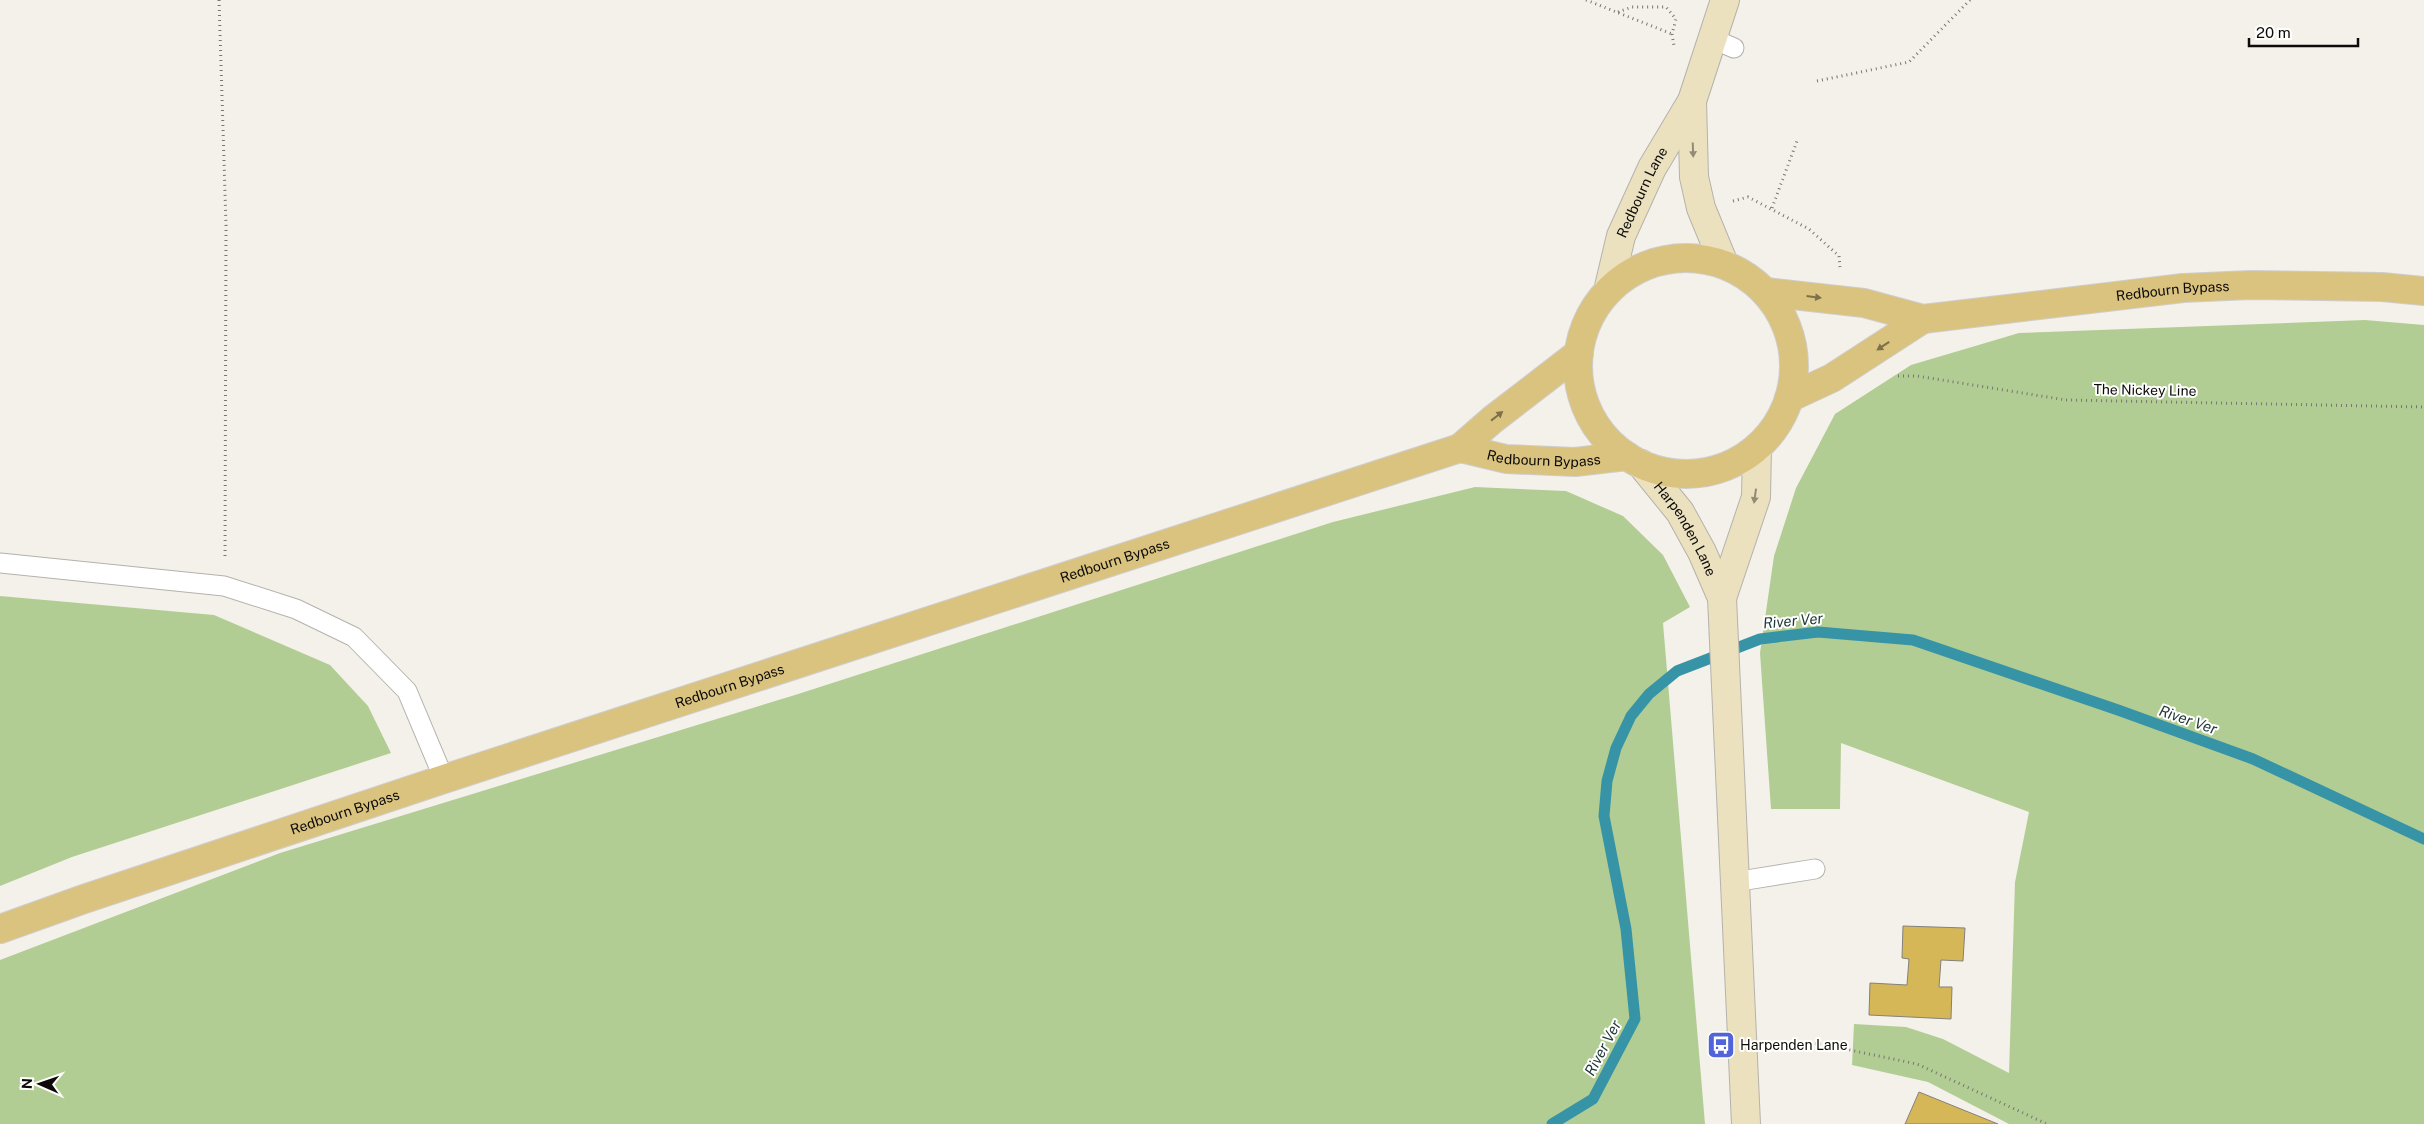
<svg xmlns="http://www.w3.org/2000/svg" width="2424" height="1124" font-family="'Public Sans',sans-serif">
  <rect width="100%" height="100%" fill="#f4f1ea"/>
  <g fill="#b2cd93">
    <path d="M2365,320l59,5v799h-415l-81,-42 -76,-17 2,-41 52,3 37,12 66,34 6,-191 14,-70 -188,-69 -1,66h-69l-11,-156 14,-97 22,-68 39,-74 76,-49 108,-32z"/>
    <path d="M1475,487l91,4 57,25 40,39 27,52 -27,16 42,501h-1705v-164l280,-107 515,-158 538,-173z"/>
    <path d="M0,596l214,19 116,50 38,41 23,47 -319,104 -72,29z"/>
  </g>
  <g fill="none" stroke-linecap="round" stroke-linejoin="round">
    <path stroke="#3794a7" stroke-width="11" d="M1552,1124l41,-25 42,-80 -9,-90 -22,-113 3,-35 9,-33 15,-32 18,-22 28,-23 83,-32 58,-7 95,8 205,70 135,49 171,80"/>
  </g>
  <g fill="#d5b758" stroke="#83817b">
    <path d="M1903,926l62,2 -2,33 -22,-1 -2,27h13l-1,32 -82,-4 1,-32 37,2 2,-26 -7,-1z"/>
    <path d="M1919,1092l79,32h-93z"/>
  </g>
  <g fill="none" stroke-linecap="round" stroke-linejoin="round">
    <g stroke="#b4b2ab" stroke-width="21">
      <g id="lane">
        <path d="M1713,39l21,9"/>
        <path d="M0,563l224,23 72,23 58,28 53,54 37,88"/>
        <path d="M1734,882l81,-13"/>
      </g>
    </g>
    <g stroke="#b4b2ab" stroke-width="30">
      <g id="secondary">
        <path d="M1692,101l2,76 7,31 23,56"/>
        <path id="s1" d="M1608,291l13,-55 31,-68 40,-67 33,-101"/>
        <path id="s2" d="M1641,464l39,48 22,40 20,46 24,526"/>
        <path d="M1722,598l34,-101 1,-49"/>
      </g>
    </g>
    <g stroke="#cecece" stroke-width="30">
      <g id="primary">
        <circle cx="1686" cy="366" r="108"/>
        <path id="s3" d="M1766,292l98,11 59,16 260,-31 67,-3 132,2 42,4"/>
        <path d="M1789,398l43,-20 91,-59"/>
        <path id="s4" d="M1460,448l46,11 69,3 52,-6"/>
        <path id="s5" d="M0,929l84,-30 360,-120 1016,-331 32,-28 87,-67"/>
      </g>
    </g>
    <g stroke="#787672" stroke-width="3" stroke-dasharray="1 4" stroke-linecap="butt">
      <path d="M219,0l7,225 -1,332"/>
      <path d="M1586,0l86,34"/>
      <path d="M1618,12l14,-5h34l10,12 -4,15 2,12"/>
      <path d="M1817,81l92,-19 61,-62"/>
      <path d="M1733,201l15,-4 61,32 30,27 1,11"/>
      <path d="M1772,208l25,-67"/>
      <path d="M1898,376h19l149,24 358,7"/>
      <path d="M1775,1042l46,2 96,20 130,60"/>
    </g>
    <use href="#lane" stroke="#fff" stroke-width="19"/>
    <use href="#secondary" stroke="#ece1bf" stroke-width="28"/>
    <use href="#primary" stroke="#dac27f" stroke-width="28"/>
  </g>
  <defs><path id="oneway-solid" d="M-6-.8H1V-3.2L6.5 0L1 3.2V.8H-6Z" transform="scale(1.25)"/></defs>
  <g fill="#928b76">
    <use href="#oneway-solid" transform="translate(1693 150) rotate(88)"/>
    <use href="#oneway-solid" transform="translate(1755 496) rotate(98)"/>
  </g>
  <g fill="#7d704a">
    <use href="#oneway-solid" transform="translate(1814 297) rotate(7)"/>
    <use href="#oneway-solid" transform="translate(1883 346) rotate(146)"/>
    <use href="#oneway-solid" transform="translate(1497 416) rotate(-38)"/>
  </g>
  <defs>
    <g id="bus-square" transform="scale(1.4375)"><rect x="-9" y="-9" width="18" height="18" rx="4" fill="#5164d9" stroke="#fffffd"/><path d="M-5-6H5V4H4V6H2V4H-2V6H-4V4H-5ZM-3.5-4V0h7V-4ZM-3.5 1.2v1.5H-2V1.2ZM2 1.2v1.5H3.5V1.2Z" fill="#fff"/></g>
  </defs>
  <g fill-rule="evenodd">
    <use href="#bus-square" x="1721" y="1045"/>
  </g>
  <g text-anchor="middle" stroke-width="4" stroke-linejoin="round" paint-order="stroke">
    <g font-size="14" fill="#0c0b09" stroke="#fffffd">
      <text dy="5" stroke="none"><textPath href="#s1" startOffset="105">Redbourn Lane</textPath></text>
      <text dy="5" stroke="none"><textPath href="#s3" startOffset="411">Redbourn Bypass</textPath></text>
      <text transform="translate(2145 390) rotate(1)" y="5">The Nickey Line</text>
      <text dy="5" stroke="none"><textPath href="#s4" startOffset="85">Redbourn Bypass</textPath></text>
      <text dy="5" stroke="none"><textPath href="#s2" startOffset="79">Harpenden Lane</textPath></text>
      <text dy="5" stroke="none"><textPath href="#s5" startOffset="1174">Redbourn Bypass</textPath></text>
      <text dy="5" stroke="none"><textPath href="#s5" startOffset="769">Redbourn Bypass</textPath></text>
      <text dy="5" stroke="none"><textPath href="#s5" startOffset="364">Redbourn Bypass</textPath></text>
    </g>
    <g font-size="14" fill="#0c0b09" stroke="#fffffd" text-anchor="start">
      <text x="1740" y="1050">Harpenden Lane</text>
    </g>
    <g font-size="15" font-style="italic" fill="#22383d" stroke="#fffffd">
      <text transform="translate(1793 621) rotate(-5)" y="5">River Ver</text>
      <text transform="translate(2188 720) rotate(19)" y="5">River Ver</text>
      <text transform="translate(1603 1048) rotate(-62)" y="5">River Ver</text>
    </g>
  </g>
  <g transform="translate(40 1084) rotate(272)" stroke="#fffffd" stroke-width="4" paint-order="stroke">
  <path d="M0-4L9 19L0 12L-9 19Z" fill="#0c0b09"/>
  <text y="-8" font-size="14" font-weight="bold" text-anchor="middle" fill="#0c0b09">N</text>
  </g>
  <path d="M2249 38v8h109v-8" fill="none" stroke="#0c0b09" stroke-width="2.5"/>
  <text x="2256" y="38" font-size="15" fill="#0c0b09" stroke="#fffffd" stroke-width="4" paint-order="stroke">20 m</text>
</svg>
